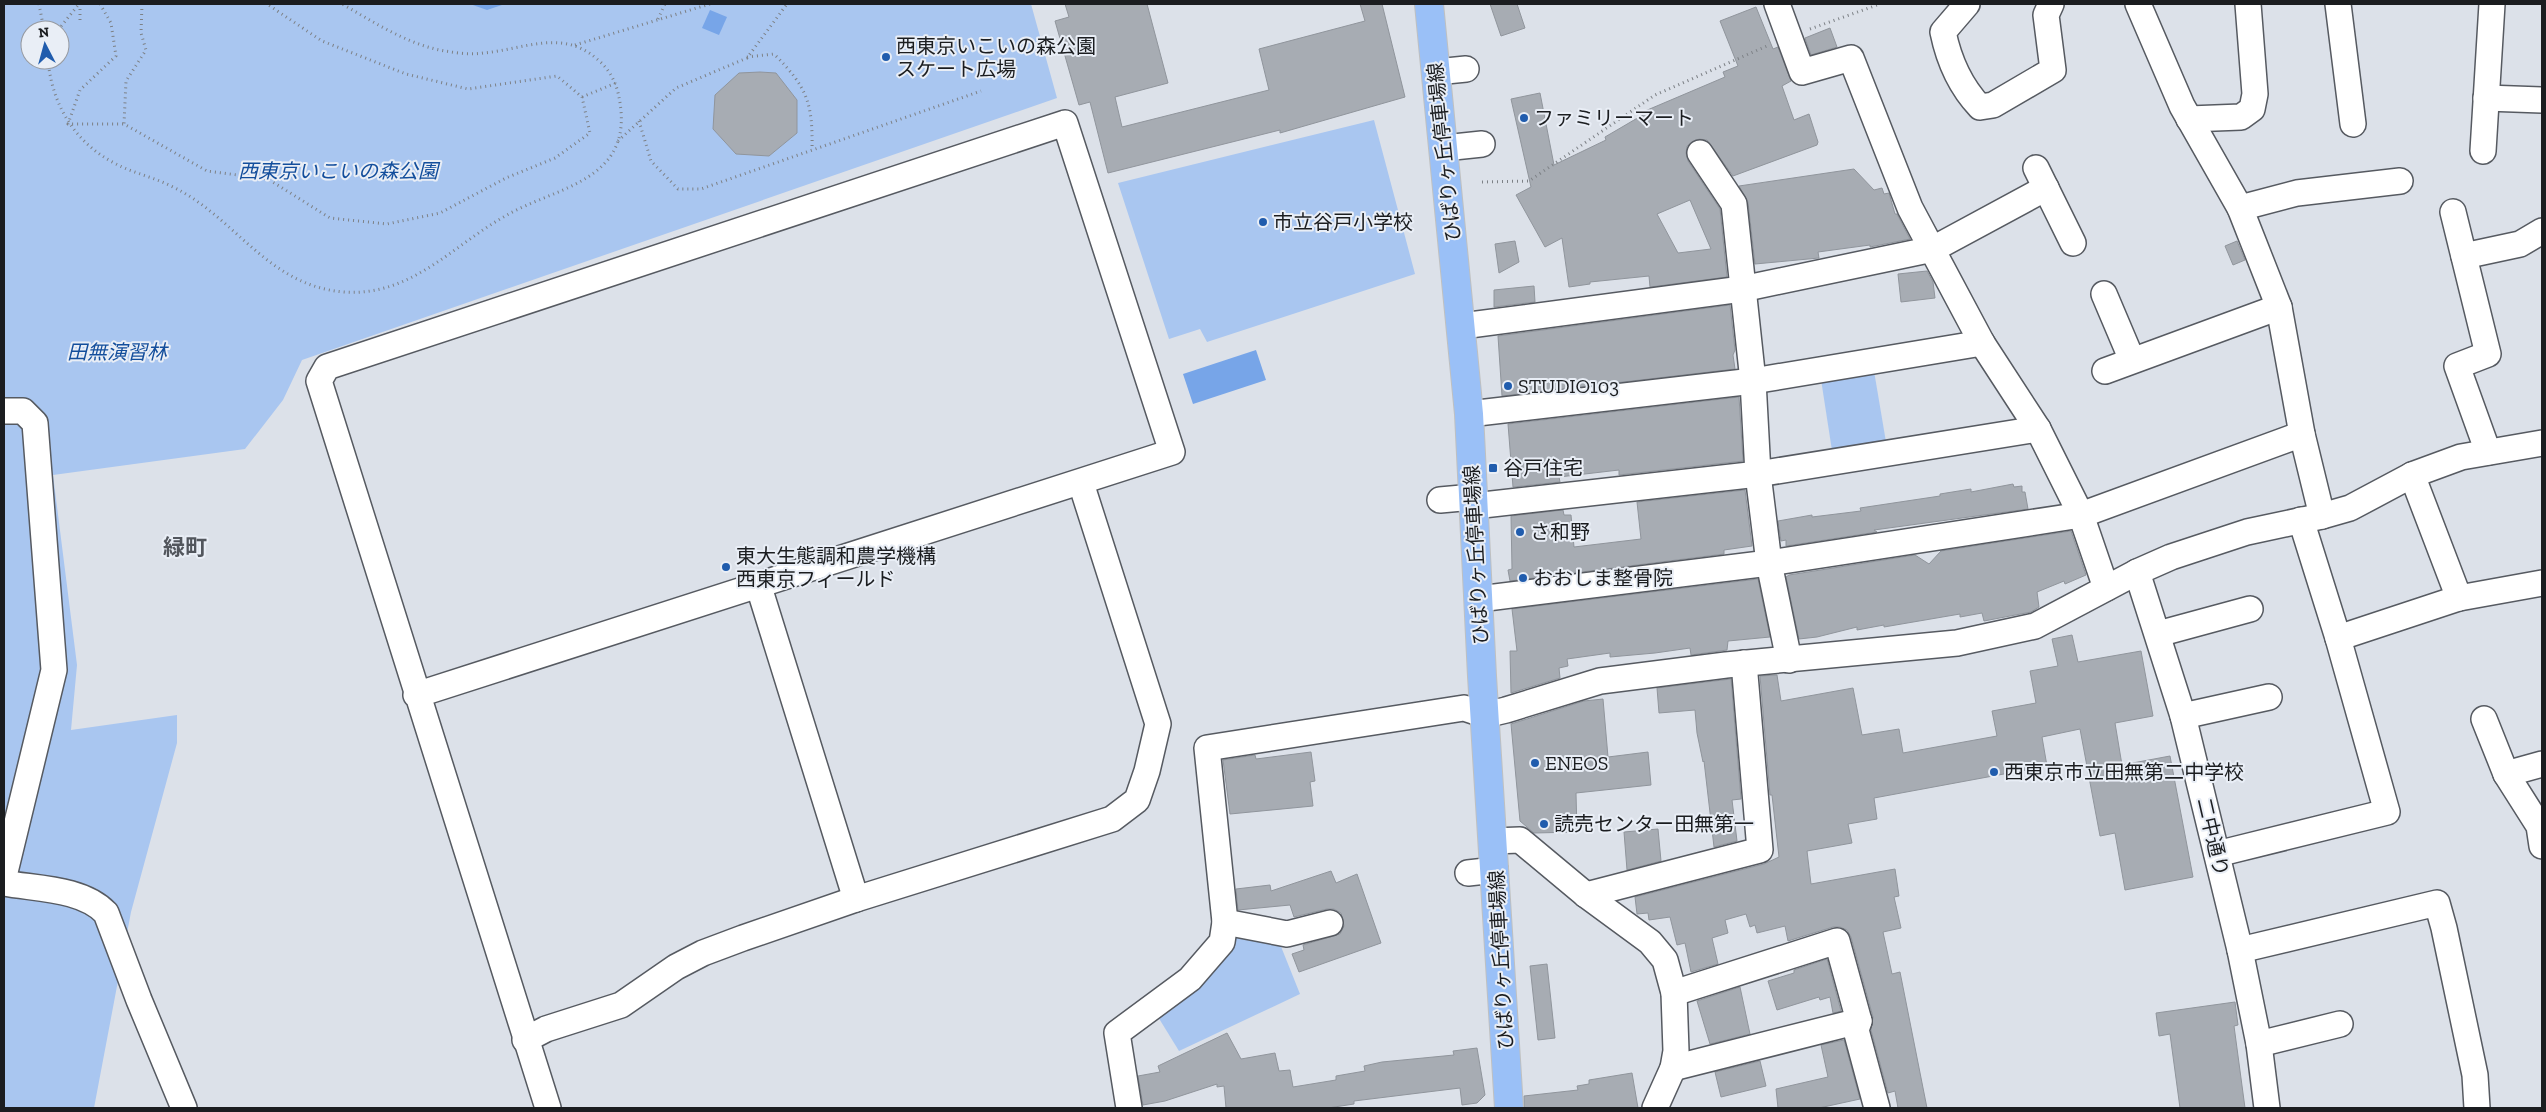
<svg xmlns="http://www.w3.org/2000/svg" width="2546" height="1112" font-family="'Zilla Slab','Noto Sans JP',serif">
  <rect width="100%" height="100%" fill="#dce1e9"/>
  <g fill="#a9c6f0" fill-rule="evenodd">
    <path d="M4,4h1027l26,94 -755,262 -19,40 -38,49 -192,26 24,190 -6,65 106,-15v28l-46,169 -37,196h-90zM30,30h30v30h-30z"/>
    <path d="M1374,120l41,154 -208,68 -7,-13 -31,10 -51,-156z"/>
    <path d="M1873,365l14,83 -54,9 -13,-84z"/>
    <path d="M1226,932l54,12 20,50 -121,57 -24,-39z"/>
  </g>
  <g fill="#77a5e8">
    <path d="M470,4h35l-18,6z"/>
    <path d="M710,10l17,7 -8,18 -17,-7z"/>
    <path d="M1256,350l10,30 -73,24 -10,-30z"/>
  </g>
  <g fill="#a7acb3" stroke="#90959c" fill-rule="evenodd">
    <path d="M1065,4h82l21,79 -53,14 7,30 147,-37 -10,-41 106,-28 -5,-17h22l23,93 -125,36v-3l-172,43 -18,-71 -11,3 -24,-84 14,-4z"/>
    <path d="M1490,4h27l8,24 -24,8z"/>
    <path d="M1756,7l17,42 5,-2 13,34 -9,5 12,34 15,-6 9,28 -1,3 -84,31 -26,-36 -8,-1 -12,7 -1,7 2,8 32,48 7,68 -77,10 -1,-11 -59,6v2l-21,3 -7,-49 -17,9 -29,-52 15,-8 -20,-88 29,-6 14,72 52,-25 -1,-3 41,-24 -1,-2 80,-34 -2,-5 15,-6 -18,-45zM1690,200l21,49 -33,4 -21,-39z"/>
    <path d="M1830,28l7,19 -26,8 -6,-17z"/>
    <path d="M760,72l16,1 21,27v33l-28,23 -33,-2 -23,-25 2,-34 24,-22z"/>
    <path d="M1854,169l20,21 8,-2 2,6 5,-1 6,21h2l13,25 -40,8v-2l-52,7 1,6 -64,6 -7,-62 -9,-16z"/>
    <path d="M1515,241l4,21 -20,11 -4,-29z"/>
    <path d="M2237,241l8,19 -12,5 -8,-19z"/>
    <path d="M1927,271l6,11 2,16 -34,4 -3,-28z"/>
    <path d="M1534,286l1,16 -41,5v-17z"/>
    <path d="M1730,305l5,45 -2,5 2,14 -233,27 -4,-60z"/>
    <path d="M1739,397l4,64 -124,14v-5l-60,7 1,5 -47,5 -5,-63z"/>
    <path d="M2013,484l1,3 8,-1v6h3l3,17 -154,21 3,2 -91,14v-6l-5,1 -3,-20 34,-6v2l49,-6 -1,-3 80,-12v-2l31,-5v3z"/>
    <path d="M1745,490l7,56 -28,4v4l-214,27 -2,-11 4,-1 -1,-53 52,-6 1,5h7l3,32 67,-8 -4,-37z"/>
    <path d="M2071,531l15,44 -21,9 -1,-3 -27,11 2,15 -8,5 -47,9 -2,-8 -22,4v-3l-76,13v-2l-27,5v-3l-40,10 -18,2 -13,-62 3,-2 126,-20 14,9 12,-13z"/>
    <path d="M1758,579l12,58 -42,4 -1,9 -36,5 -1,-7 -35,5 -45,4v-4l-43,6 1,7 -9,2 1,10 -49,15 -1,-42h7l-5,-42z"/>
    <path d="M2072,635l6,27 63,-11 12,65 -38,7 7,42 48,-9 23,121 -68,13 -10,-57 -15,3 -20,-107 -38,8 5,29 -173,32 3,21 -29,5 4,19 -45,8 4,33 84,-15 4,27 -5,1 7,31 -18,4 9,42 8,-2 27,136h-29l-3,-17 -7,2 -17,-63 2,-13 -22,-80 -4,-7 -7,-3h-7l-45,14 -3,-15 -28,7 -2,-8 -5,2 -4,-13 -21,6 3,13 -16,5 6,26 -27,8 -6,-29 -8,2 -7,-28 -21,3 -1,-7 -11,1 -2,-17 129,-33 15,-7 -7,-62h-2l-10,-119 17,-1 4,26 72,-13 9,47 37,-6 4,24 94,-17 -5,-25 44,-8 -6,-32 28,-5 -6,-27z"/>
    <path d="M1731,679l10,120 -9,1 5,41 -23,6 -10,-86 -1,1 -6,-29 -2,-23 -36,3 -2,-25z"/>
    <path d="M1603,699l5,58 40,-5 3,33 -75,8 1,39 -43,1 -14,-12 -9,-97 73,-23z"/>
    <path d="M1311,752l4,29 -5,1 3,24 -83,8 -7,-54 32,-5 1,4z"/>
    <path d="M1658,829l3,32 -34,9 -3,-38z"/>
    <path d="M1331,871l5,12 21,-9 24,69 -82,29 -7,-18 12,-4 -1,-5 37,-11 4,-8 -3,-13 -7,-4h-7l-33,8 -4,-12 -52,5 -2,-21 34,-4 1,6z"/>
    <path d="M1827,959l14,52 -8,2 -3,-16 -10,3 -1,-3 -42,13 -9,-29 26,-8v-3z"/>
    <path d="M1547,964l8,74 -17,2 -8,-74z"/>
    <path d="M1740,987l10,47 -40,10 -13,-43z"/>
    <path d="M2235,1002l3,23 -4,1 11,82h-65l-10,-74 -11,2 -3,-23z"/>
    <path d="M1227,1033l14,26 34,-6 4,18 11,-1 3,17 43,-7v-4l29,-5 -1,-5 18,-4 72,-7 -1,-4 24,-3 8,47 -8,8 -15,2 -2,-17 -106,13v3l-26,4h-102l-2,-22 -7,1v-3l-52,17 -22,4 -5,-29 22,-4 -2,-6z"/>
    <path d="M1844,1040l16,59 -41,9h-41l-2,-19 52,-12 -7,-32z"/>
    <path d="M1760,1061l6,25 -45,11 -6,-25z"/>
    <path d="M1632,1073l6,35h-114v-12l54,-6 -1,-4 12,-2v-4z"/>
  </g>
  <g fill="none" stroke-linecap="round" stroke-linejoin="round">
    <g stroke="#565a61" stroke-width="28">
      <g id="minor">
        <path d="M1777,4l25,68 49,-14 59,150 72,135 56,86 43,86 25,73"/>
        <path d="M1967,4l-24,28c6,29 17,54 37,75l13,-2 60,-35 -7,-55 5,-11"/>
        <path d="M2138,4l44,102 58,102 39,99 23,127 20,82"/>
        <path d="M2338,4l15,120"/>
        <path d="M1436,72l30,-3"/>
        <path d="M2486,98l56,2"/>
        <path d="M2189,119l52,-2 11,-8 3,-15 -7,-90"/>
        <path d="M1444,148l38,-4"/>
        <path d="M2483,151l9,-147"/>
        <path d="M1700,153l34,51 19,177 5,93 11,89 20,97"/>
        <path d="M2036,168l37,75"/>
        <path d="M2240,208l57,-15 103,-12"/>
        <path d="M2453,212l35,142 -31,12 31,86"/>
        <path d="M2464,256l56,-12 22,-13"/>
        <path d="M2104,294l28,66"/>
        <path d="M1462,326l280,-37 191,-40 113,-61"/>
        <path d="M2105,371l174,-64"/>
        <path d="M4,411h19l12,12 19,247 -50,206"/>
        <path d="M1469,414l284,-33 229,-38"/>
        <path d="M2412,475l47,123"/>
        <path d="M1440,500l33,-3"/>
        <path d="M1474,506l284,-32 280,-45"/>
        <path d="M2137,572l46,144 57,234 19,94 8,64"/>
        <path d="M758,584l98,315"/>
        <path d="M1479,599l290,-36 312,-48 221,-81"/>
        <path d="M2158,634l92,-25"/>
        <path d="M2338,638l121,-40 83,-15"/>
        <path d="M416,695l756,-243 -107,-329 -738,244 -8,14 229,727"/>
        <path d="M2183,716l86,-19"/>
        <path d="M2484,719l22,55 33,52 3,20"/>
        <path d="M2506,774l36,-10"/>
        <path d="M1493,841l27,-1 66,55 64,47 15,18 9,33 2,58 -3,17 -18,40"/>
        <path d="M2217,854l170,-42 -49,-174 -37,-118"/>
        <path d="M1468,873l27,-3"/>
        <path d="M4,883c32,6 78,5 102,30l33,87 45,108"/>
        <path d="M1586,895l174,-45 -16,-187"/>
        <path d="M1225,922l62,12 43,-11"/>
        <path d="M2240,950l197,-47 7,25 31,147 2,33"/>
        <path d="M1674,993l163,-52 22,80 -3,9 21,78"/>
        <path d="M525,1040l21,-11 75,-24 55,-38 27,-14 40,-15 113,-39 256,-80 25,-19 10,-29 11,-47 -77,-241"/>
        <path d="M2259,1044l81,-20"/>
        <path d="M1673,1068l186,-47"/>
        <path d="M1129,1108l-12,-75 73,-54 32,-37 3,-20 -18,-174 257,-40 21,7 21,-5 94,-29 126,-16 231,-22 78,-17 102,-54 34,-15 76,-25 75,-16 28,-8 62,-33 49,-18 81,-14"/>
      </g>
    </g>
    <g stroke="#bfc0c1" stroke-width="30">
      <path id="major" d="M1429,4l40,410 13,262 27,432"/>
    </g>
    <g stroke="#7d8186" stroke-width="3" stroke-dasharray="1 4" stroke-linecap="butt">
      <path d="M39,4l5,26"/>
      <path d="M80,4v18"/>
      <path d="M100,4l11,19 5,33 -36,34 -12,34h56"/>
      <path d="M142,4l-1,29 5,17 -20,31 -2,43 83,47 61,8 62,39 57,6 53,-11 66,-35 49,-20 35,-25 -8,-36 -25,-21 -89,13 -62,-15 -84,-33 -55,-37"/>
      <path d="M658,19l7,-15"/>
      <path d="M1810,29l70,-25"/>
      <path d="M58,30l21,-26"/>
      <path d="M575,45l135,-41"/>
      <path d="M747,57l27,-3c33,33 39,49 38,96"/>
      <path d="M48,60c4,45 27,83 68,104 17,9 37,13 55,22 64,30 96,100 173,106 67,5 109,-47 163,-77 47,-27 120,-33 114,-104 -2,-21 -7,-38 -24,-52 -35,-31 -75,-9 -114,-6 -13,2 -26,0 -38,-2 -37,-6 -71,-29 -103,-47"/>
      <path d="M582,97l34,-14"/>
      <path d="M639,121l12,40 27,28h23l280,-98"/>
      <path d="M618,141l58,-53 71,-30 40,-54"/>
      <path d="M1482,182l47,-1 126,-86 112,-49"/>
    </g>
    <use href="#minor" stroke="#fff" stroke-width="25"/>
    <use href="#major" stroke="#9ac0f7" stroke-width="28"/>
  </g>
  <g fill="#205cad" stroke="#e9eef6" stroke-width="2">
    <circle cx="886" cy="57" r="5"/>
    <circle cx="1524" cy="118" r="5"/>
    <circle cx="1263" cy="222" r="5"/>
    <circle cx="1508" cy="386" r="5"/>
    <rect x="1488" y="463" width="10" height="10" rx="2.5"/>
    <circle cx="1520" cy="532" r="5"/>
    <circle cx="726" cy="567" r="5"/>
    <circle cx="1523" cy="578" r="5"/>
    <circle cx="1535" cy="763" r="5"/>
    <circle cx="1994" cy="772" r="5"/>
    <circle cx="1544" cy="824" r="5"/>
  </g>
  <g text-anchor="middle" stroke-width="4" stroke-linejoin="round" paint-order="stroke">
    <g font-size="20" fill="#1b1d20" stroke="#e9eef6" text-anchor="start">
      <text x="896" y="53">西東京いこいの森公園<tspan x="896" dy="23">スケート広場</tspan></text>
      <text x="1534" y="125">ファミリーマート</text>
      <text x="1273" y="229">市立谷戸小学校</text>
      <text x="1518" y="393">STUDIO103</text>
      <text x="1503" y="475">谷戸住宅</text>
      <text x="1530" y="539">さ和野</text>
      <text x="736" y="563">東大生態調和農学機構<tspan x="736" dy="23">西東京フィールド</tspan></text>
      <text x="1533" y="585">おおしま整骨院</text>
      <text x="1545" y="770">ENEOS</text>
      <text x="2004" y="779">西東京市立田無第二中学校</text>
      <text x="1554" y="831">読売センター田無第一</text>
    </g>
    <g font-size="20" fill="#1b1d20" stroke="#e9eef6">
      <text transform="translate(1444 152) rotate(-96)" y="7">ひばりヶ丘停車場線</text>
      <text transform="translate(1476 555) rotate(-93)" y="7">ひばりヶ丘停車場線</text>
      <text transform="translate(2213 837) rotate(77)" y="7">二中通り</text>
      <text transform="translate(1501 960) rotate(-93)" y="7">ひばりヶ丘停車場線</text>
    </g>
    <g font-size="20" font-style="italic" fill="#134e9c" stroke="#e9eef6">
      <text x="338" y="178">西東京いこいの森公園</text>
      <text x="117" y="359">田無演習林</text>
    </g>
    <g font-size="22" font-weight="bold" fill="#52565d" stroke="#e9eef6">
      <text x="185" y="555">緑町</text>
    </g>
  </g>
  <rect width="2546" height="1112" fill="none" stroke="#1b1d20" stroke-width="10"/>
  <g transform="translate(45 45) rotate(354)"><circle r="24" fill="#e9eef6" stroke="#979aa0"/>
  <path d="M0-4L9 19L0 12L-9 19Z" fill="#205cad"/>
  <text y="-8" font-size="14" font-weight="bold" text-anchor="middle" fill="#1b1d20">N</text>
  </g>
</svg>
